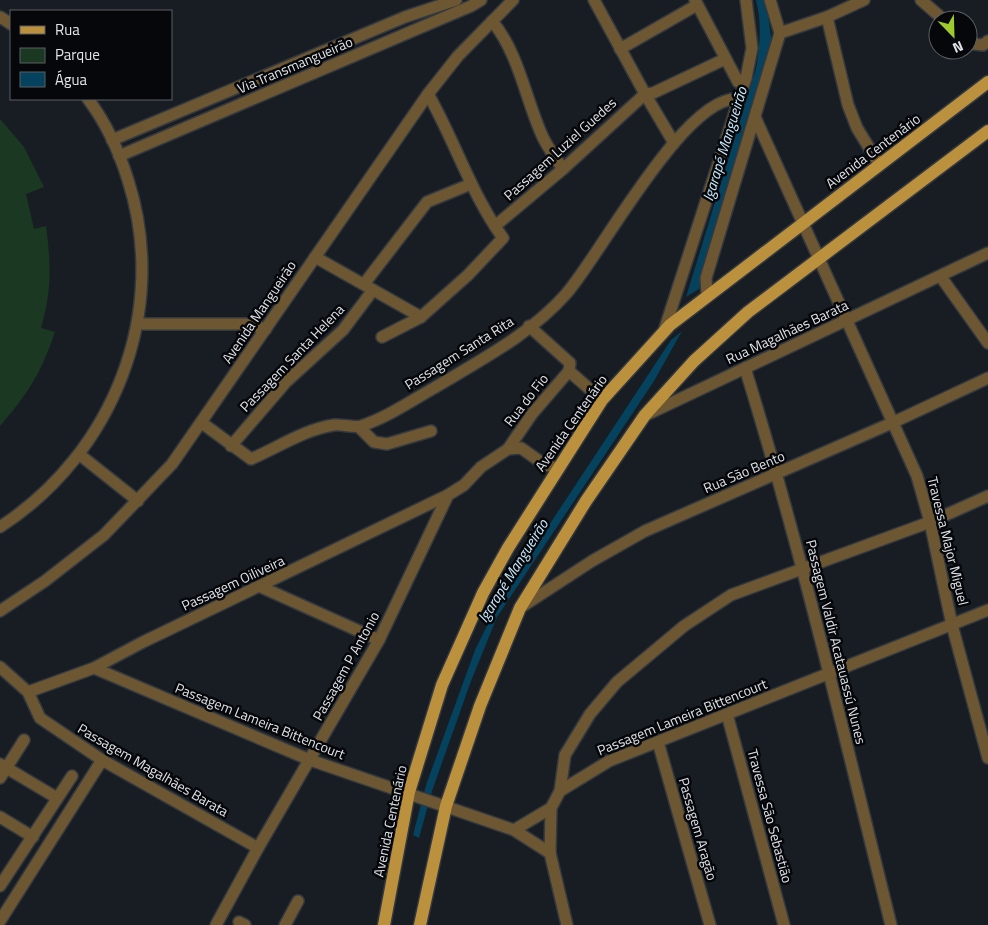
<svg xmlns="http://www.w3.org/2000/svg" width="988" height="925" font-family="'Titillium Web',sans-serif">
  <rect width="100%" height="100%" fill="#181d24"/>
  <path fill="#1b3823" d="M0,119l24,28 20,40 -18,7 8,35 12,-3c5,38 6,65 -5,102l14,4c-15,43 -26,60 -55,94z"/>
  <g fill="#04425d">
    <path d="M756,0h10l6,45 -73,244 -13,8 70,-228c4,-24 6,-45 0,-69z"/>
    <path d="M682,331l-28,50 -157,236 -26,64 -39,110 -13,47 -6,-3 13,-50 49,-135 12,-24 47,-78 137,-208z"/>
  </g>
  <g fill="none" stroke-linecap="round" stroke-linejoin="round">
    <g stroke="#343940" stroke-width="14">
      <g id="minor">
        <path d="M594,0l51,94 29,49"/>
        <path d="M695,0l43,82 8,-4"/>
        <path d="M921,0l23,20"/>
        <path d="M0,17l11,7"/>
        <path d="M827,17l21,88 9,23 22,36"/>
        <path d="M492,21c26,31 33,75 49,112 5,13 14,24 22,36"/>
        <path d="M780,33l47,-16 37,-17"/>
        <path d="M968,40l6,4 9,1 5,-4"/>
        <path d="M620,49l77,-44"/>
        <path d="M645,94l8,-1 72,-34"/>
        <path d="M755,117l162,359 13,46 22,103 36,133"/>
        <path d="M112,140l293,-123 51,-17"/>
        <path d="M119,156l352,-150 10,-6"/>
        <path d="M495,226l68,-57 82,-75"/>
        <path d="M315,257l106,60"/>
        <path d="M941,277l47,66"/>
        <path d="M364,284l63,-82 44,-18"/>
        <path d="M707,294l-1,-16 74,-245 -10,-33"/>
        <path d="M138,324h108l20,5"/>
        <path d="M529,326l41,37 -1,8 33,29"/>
        <path d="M664,331l82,-253 6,-30 -6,-48"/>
        <path d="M382,337l39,-20 47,-42 35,-37c-32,-44 -48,-97 -75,-144"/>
        <path d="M745,368c57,184 100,371 146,557"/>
        <path d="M646,415l342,-162"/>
        <path d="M202,423l49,36c26,-11 54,-30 83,-34 9,-1 19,3 27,1 25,-8 50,-25 73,-38 45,-27 97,-54 132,-94 34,-38 120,-202 174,-195"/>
        <path d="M359,427l15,15 13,2 44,-13"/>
        <path d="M231,446l55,-64 57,-52 30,-40"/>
        <path d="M508,449l24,-35 37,-43"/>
        <path d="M80,455l58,46"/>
        <path d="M0,527c114,-74 170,-216 128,-347 -9,-29 -22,-57 -40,-81"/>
        <path d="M261,587l118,53"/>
        <path d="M520,608l72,-47 53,-30 249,-109 94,-44"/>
        <path d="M0,611l45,-30 59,-46 68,-71 256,-370 30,-38 55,-56"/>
        <path d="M0,667l28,25 12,26 62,42 156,88"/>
        <path d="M94,668l216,92 204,70 36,23"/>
        <path d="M28,692l66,-24 49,-26 305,-147 16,-10 17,-18 27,-18 13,-1 24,17 13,3"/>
        <path d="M727,714l57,211"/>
        <path d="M658,742l52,183"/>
        <path d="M0,764l57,34"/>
        <path d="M0,778l24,-38"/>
        <path d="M560,791l5,-36 25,-41 27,-32 67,-56 47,-31 199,-73 58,-26"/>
        <path d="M551,808l-1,45 17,72"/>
        <path d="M0,817l33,20"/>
        <path d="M514,830l37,-22 9,-17 49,-30 379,-151"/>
        <path d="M0,886l72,-110"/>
        <path d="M0,921l102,-161"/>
        <path d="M239,922l6,3"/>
        <path d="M216,925l42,-77 121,-208 69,-145"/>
        <path d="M285,925l13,-24"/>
      </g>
    </g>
    <g stroke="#343940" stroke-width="15">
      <g id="major">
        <path d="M384,925l25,-133 33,-107 41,-92 25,-45 94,-148 68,-75 318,-243"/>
        <path d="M420,925l26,-119 34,-100 40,-98 66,-107 59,-86 49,-54 54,-49 240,-181"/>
      </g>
    </g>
    <use href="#minor" stroke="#6c5732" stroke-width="11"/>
    <use href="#major" stroke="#bc913d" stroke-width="12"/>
  </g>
  <g text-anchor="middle" stroke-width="5" stroke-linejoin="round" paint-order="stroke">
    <g font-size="14" fill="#e0e4e9" stroke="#06070a">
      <text transform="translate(295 65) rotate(-23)" y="5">Via Transmangueirão</text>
      <text transform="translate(560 149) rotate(-42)" y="5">Passagem Luziel Guedes</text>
      <text transform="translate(873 151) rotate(-37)" y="5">Avenida Centenário</text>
      <text transform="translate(259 312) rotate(-56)" y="5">Avenida Mangueirão</text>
      <text transform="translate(787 332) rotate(-25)" y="5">Rua Magalhães Barata</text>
      <text transform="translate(459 353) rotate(-32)" y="5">Passagem Santa Rita</text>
      <text transform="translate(292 358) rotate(-46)" y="5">Passagem Santa Helena</text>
      <text transform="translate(526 400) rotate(-52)" y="5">Rua do Fio</text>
      <text transform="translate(571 423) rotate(-55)" y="5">Avenida Centenário</text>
      <text transform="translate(744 472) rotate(-23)" y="5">Rua São Bento</text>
      <text transform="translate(948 541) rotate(76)" y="5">Travessa Major Miguel</text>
      <text transform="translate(233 583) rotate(-25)" y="5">Passagem Oiliveira</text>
      <text transform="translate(836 642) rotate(76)" y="5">Passagem Valdir Acatauassú Nunes</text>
      <text transform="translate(346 666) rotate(-61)" y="5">Passagem P Antonio</text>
      <text transform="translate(682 717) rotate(-22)" y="5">Passagem Lameira Bittencourt</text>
      <text transform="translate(260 721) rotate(22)" y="5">Passagem Lameira Bittencourt</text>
      <text transform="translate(153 770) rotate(30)" y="5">Passagem Magalhães Barata</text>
      <text transform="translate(770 816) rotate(75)" y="5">Travessa São Sebastião</text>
      <text transform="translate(390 821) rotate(-78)" y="5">Avenida Centenário</text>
      <text transform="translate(698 829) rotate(74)" y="5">Passagem Aragão</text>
    </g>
    <g font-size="15" font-style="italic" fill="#c9e8fb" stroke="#06070a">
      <text transform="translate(725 144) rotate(-73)" y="5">Igarapé Mangueirão</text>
      <text transform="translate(513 571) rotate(-58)" y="5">Igarapé Mangueirão</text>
    </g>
  </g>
  <rect x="10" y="10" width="162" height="90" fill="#06070a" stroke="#5d5f63"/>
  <rect x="20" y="26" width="25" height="8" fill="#bc913d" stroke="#5d5f63"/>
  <text x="55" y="35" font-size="15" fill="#e0e4e9">Rua</text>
  <rect x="20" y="48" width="25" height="15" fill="#1b3823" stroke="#5d5f63"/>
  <text x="55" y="60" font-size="15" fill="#e0e4e9">Parque</text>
  <rect x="20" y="72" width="25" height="15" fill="#04425d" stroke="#5d5f63"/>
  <text x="55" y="85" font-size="15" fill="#e0e4e9">Água</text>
  <g transform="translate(953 35) rotate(157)"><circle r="24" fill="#06070a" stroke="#5d5f63"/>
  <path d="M0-4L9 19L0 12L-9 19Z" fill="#9eca2e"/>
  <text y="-8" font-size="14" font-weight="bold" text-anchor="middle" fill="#e0e4e9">N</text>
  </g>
</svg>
